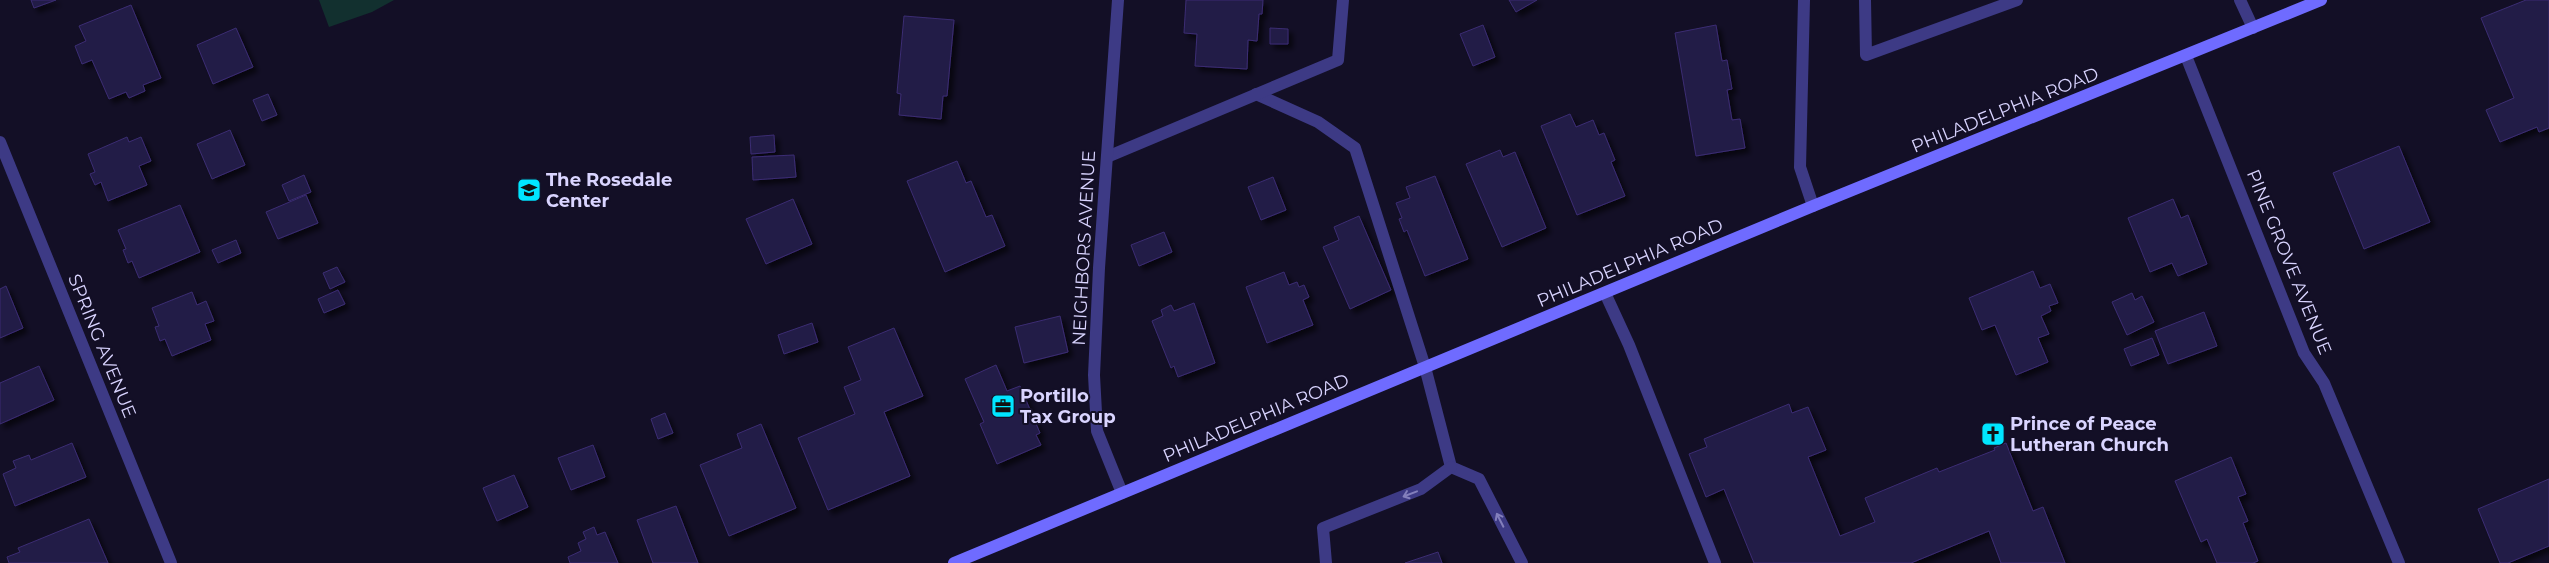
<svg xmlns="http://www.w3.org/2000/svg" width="2549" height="563" font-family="Montserrat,sans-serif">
  <defs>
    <filter id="shadow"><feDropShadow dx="4.5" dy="4.5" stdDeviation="2.5" flood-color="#0009"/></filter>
  </defs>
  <rect width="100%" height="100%" fill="#130f26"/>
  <path fill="#12302f" d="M319,0h75l-22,12 -43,15z"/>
  <g fill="#241b47" stroke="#3b2d73" filter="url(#shadow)">
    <path d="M31,0h25l-22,8z"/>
    <path d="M1186,0h77l-1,14h-3l-2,27 -9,-1 -1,29 -52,-3 2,-32 -13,-1z"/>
    <path d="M1509,0h28l-21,12z"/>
    <path d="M2526,0h23v128l-10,4 -2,-5 -37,15 -14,-32 28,-12 -33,-80z"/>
    <path d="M131,5l30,73 -18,7 2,6 -16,7 -3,-6 -17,7 -17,-39 -10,4 -7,-18 11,-5 -7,-15z"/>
    <path d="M904,16l50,4 -7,76h-4l-2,23 -42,-4 2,-21 -4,-1z"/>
    <path d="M1483,25l12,32 -22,9 -13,-32z"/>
    <path d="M1716,25l6,36 5,-1 5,29 -5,1 5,30 8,-1 5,29 -49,8 -21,-123z"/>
    <path d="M236,28l17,39 -40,17 -16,-39z"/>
    <path d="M1270,28l18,1v15h-18z"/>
    <path d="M268,94l9,21 -15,6 -9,-21z"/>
    <path d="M1570,114l6,13 17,-7 6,15 5,-2 11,27 -4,2 14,34 -48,19 -36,-89z"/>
    <path d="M230,130l15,35 -33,14 -15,-35z"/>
    <path d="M774,135l1,17 -24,2 -1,-17z"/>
    <path d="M127,137l2,5 12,-5 10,24 -12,5 8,19 -39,16 -7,-19 -6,3 -5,-11 5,-2 -7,-18z"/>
    <path d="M2399,146l31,76 -66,27 -31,-76z"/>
    <path d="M1500,150l3,7 12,-5 31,76 -44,19 -36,-83z"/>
    <path d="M794,155l2,22 -43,3 -1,-23z"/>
    <path d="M957,161l9,22 5,-2 15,36 6,-2 13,31 -60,26 -38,-91z"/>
    <path d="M304,175l7,17 -22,9 -7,-16z"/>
    <path d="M1435,176l33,83 -43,17 -18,-46 -3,2 -5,-13 3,-1 -6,-15 14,-5 -4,-11z"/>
    <path d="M1273,177l13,33 -25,10 -13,-33z"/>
    <path d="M306,195l12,28 -40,16 -12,-27z"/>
    <path d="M793,199l19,45 -46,20 -20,-45z"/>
    <path d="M2173,199l8,19 7,-3 19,49 -29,12 -6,-13 -22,9 -22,-54z"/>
    <path d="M180,205l20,47 -61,26 -7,-17 -4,2 -5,-13 3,-1 -8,-19z"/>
    <path d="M1359,216l32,74 -41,19 -27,-62 16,-7 -5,-13z"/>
    <path d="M1164,232l8,20 -33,14 -8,-21z"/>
    <path d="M236,240l5,13 -23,10 -6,-13z"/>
    <path d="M337,267l8,15 -15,7 -7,-16z"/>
    <path d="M2033,271l7,17 10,-4 8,19 -9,3 2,5 -10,5 8,18 -11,4 10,24 -32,13 -21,-50 -13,5 -13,-32z"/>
    <path d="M1284,272l5,13 8,-3 2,5 5,-2 5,12 -6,3 10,25 -46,18 -21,-56z"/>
    <path d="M6,286l17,42 -23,10v-49z"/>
    <path d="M338,290l7,14 -21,9 -6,-14z"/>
    <path d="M192,292l5,13 9,-4 8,20 -9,3 6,16 -39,16 -7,-17 -5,2 -5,-14 4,-1 -7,-18z"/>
    <path d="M2132,293l3,7 7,-4 12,26 -27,13 -15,-33z"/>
    <path d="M1194,303l21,60 -37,14 -4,-11 -3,2 -19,-47 11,-5 -2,-6 10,-5 3,6z"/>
    <path d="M2204,312l13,34 -49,18 -13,-33z"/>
    <path d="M1060,316l8,36 -44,11 -9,-36z"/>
    <path d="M812,323l6,19 -34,12 -6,-19z"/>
    <path d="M894,328l29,68 -39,16 26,64 -82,34 -30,-72 57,-24 -11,-27 17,-7 -13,-33z"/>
    <path d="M2152,338l7,17 -28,11 -7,-17z"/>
    <path d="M996,365l11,26 13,-5 20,47 -4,2 5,10 -44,19 -17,-40 4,-2 -19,-43z"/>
    <path d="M39,366l15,34 -54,24v-41z"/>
    <path d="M1789,404l3,9 16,-6 18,43 -18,7 32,79 35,-14 -10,-24 72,-30 2,4 56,-22 -1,-2 12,-5 27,68 10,-4 22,56h-64l-12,-32 -78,32h-157l-30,-74 -18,8 -17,-43 18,-7 -3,-8z"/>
    <path d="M665,413l8,20 -15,6 -7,-20z"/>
    <path d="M761,424l35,84 -67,28 -29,-71 42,-17 -5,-14z"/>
    <path d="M72,443l14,34 -71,29 -12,-32 13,-6 -3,-7 16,-6 2,5z"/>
    <path d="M593,445l12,32 -34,13 -13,-32z"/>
    <path d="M2231,457l15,37 -8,3 10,24 -5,2 15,38 -5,2h-36l-10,-24 -6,3 -26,-61z"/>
    <path d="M514,475l14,32 -31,14 -14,-33z"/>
    <path d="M2549,479v67l-41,17h-8l-22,-54z"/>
    <path d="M676,506l22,57h-45l-16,-43z"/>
    <path d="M89,519l19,44h-99l-2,-6 13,-5 -2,-4z"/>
    <path d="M594,527l3,8 8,-3 13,31h-48l-2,-6 13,-6 -3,-8 8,-4 -3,-7z"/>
    <path d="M1438,552l4,11h-37z"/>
  </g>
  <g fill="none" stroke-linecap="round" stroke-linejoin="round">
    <g stroke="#3d3a85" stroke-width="12">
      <path d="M1865,0l1,55 151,-55"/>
      <path d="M2240,0l13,28"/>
      <path d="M1256,94l62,28 37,26 70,219 26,100"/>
      <path d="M1107,157l231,-97 5,-60"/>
      <path d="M1605,293l24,52 86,218"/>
      <path d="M1451,467l28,12 43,84"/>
      <path d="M1326,563l-3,-35 98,-39 30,-22"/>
    </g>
    <g stroke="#3d3a85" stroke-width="12">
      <path d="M1118,0l-19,268 -5,107 3,56 25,62"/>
      <path d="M1804,0l-4,167 13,39"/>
      <path d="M2186,56l118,297 20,30 75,180"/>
      <path d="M0,142l171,421"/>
    </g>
    <path stroke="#6f6bff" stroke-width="12" d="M954,563l859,-357 508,-206"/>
  </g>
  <defs><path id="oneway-shaft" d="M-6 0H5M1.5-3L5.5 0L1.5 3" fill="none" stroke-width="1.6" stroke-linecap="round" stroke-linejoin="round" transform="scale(1.25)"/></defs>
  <g stroke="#837fbc">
    <use href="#oneway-shaft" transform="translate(1410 494) rotate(159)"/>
    <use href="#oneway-shaft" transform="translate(1500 520) rotate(-117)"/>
  </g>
  <defs>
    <g id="school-square" transform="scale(1.25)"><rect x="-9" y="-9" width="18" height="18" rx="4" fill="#00e5ff" stroke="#130f26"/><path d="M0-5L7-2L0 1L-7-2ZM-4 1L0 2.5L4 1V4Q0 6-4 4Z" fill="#111"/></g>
    <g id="office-square" transform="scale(1.25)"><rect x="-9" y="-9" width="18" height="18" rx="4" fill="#00e5ff" stroke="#130f26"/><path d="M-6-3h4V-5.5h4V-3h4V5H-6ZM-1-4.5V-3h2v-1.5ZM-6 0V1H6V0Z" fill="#111"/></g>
    <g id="church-square" transform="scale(1.25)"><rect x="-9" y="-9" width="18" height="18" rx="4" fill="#00e5ff" stroke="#130f26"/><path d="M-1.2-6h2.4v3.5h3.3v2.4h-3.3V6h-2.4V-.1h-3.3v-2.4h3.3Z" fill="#111"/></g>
  </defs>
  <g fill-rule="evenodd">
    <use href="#school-square" x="529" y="190"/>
    <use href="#office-square" x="1003" y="406"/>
    <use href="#church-square" x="1993" y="434"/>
  </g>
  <g text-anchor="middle" stroke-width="4" stroke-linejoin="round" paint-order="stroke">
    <g font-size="18" fill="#d9d4ff" stroke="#130f26">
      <text transform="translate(2005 110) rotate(-22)" y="6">PHILADELPHIA ROAD</text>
      <text transform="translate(1084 248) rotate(-87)" y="6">NEIGHBORS AVENUE</text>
      <text transform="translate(2289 262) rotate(68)" y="6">PINE GROVE AVENUE</text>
      <text transform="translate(1630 263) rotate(-23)" y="6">PHILADELPHIA ROAD</text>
      <text transform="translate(102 346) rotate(68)" y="6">SPRING AVENUE</text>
      <text transform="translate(1256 418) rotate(-23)" y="6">PHILADELPHIA ROAD</text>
    </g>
    <g font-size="18" font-weight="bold" fill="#d9d4ff" stroke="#130f26" text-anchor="start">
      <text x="546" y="186">The Rosedale<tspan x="546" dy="21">Center</tspan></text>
      <text x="1020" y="402">Portillo<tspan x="1020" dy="21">Tax Group</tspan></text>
      <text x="2010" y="430">Prince of Peace<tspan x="2010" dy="21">Lutheran Church</tspan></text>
    </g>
  </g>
</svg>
